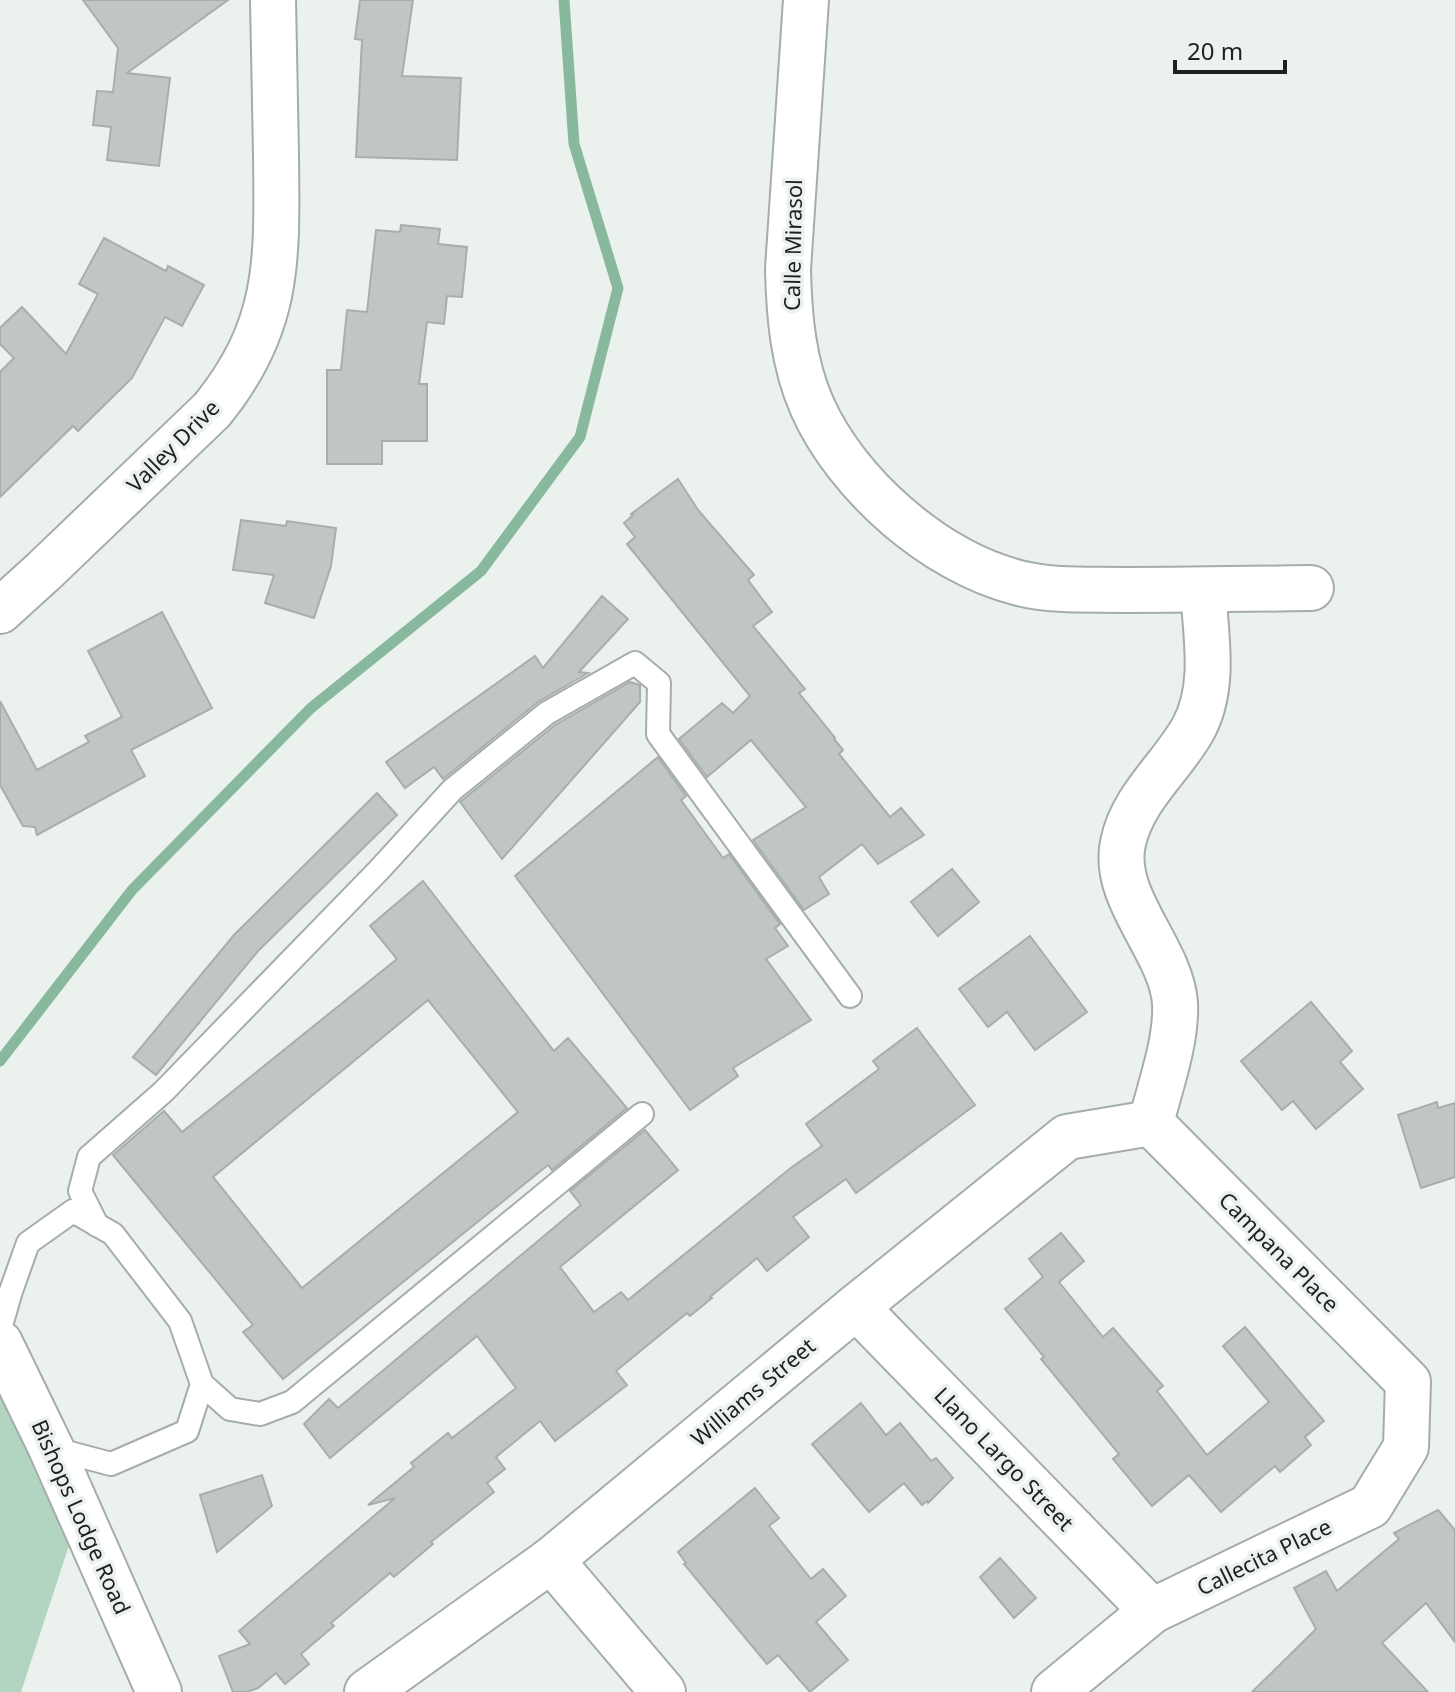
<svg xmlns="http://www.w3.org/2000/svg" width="1455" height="1692" font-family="'Noto Sans',sans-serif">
  <rect width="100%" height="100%" fill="#ebf2ee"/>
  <path fill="#b2d5c1" d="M0,1379l75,148 -54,165h-21z"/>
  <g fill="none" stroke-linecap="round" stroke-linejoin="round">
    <path stroke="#88b99f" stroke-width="11" d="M0,1061l132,-171 179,-182 170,-137 99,-134 38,-149 -44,-144 -10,-144"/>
  </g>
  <g fill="#c0c7c3" stroke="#a8afab" stroke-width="2" fill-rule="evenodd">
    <path d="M83,0h145l-101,73 43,5 -11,88 -52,-6 4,-33 -18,-2 4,-34 16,1 5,-44z"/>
    <path d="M360,0h53l-11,76 59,2 -4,82 -101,-3 6,-117 -7,-1z"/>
    <path d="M401,225l39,4 -2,15 29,3 -5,50 -15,-1 -3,28 -17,-2 -8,62h8v57h-45v23h-55v-94h14l6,-60 20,2 9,-82 24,2z"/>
    <path d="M104,238l62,33 2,-5 36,19 -22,41 -17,-9 -33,61 -54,53 -5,-5 -73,71v-125l14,-14 -14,-14v-16l22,-21 44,47 32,-60 -19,-10z"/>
    <path d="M678,479l20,31 56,65 -6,5 24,32 -19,14 52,63 -6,4 36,45 -1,1 9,11 -4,4 51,63 11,-9 23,27 -46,29 -16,-20 -43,33 10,17 -25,16 -51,-70 53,-33 -55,-67 -44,37 -28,-38 43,-36 11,10 17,-17 -123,-152 8,-7 -11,-14 9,-8 -2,-1z"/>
    <path d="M241,520l45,6 1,-5 49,7 -5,38 -17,52 -49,-15 9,-28 -41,-5z"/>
    <path d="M602,596l26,23 -49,53 9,1 -50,29 -95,77 -9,-12 -29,21 -19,-26 149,-106 8,12z"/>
    <path d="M162,612l50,96 -81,42 14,26 -108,59 -2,-8 -12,-1 -23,-41v-84l37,69 52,-28 -4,-6 37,-19 -34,-66z"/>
    <path d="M630,682l10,3v17l-138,157 -42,-57 95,-77z"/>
    <path d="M658,757l28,39 -5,4 42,58 6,-4 51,70 -5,4 13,18 -22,13 45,61 -78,48 5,8 -48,34 -175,-234z"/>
    <path d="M377,793l20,22 -139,136 -102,124 -23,-18 101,-122z"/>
    <path d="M952,869l27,33 -41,34 -27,-34z"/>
    <path d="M423,881l131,170 14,-13 59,70 -75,62 -4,-5 -265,214 -40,-47 10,-7 -140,-170 51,-44 18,21 215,-173 -27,-33zM428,1000l90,112 -216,176 -89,-111z"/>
    <path d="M1030,936l57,76 -52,38 -28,-38 -19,15 -29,-38z"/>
    <path d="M1311,1002l41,49 -12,11 23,27 -47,40 -23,-28 -11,9 -41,-49z"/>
    <path d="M917,1028l58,77 -119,88 -10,-14 -53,38 16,20 -42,34 -10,-13 -47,39 2,1 -22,18 -3,-3 -71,58 11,14 -72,56 -15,-20 -44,36 9,12 -18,14 7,9 -63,50 2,2 -39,33 -4,-4 -59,50 3,3 -33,28 8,10 -24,20 -9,-11 -18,15 -11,4h-14l-14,-36 31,-12 -11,-13 156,-133 -27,7 46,-38 -3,-4 37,-30 4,5 64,-50 -39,-52 -147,122 -26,-34 25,-25 9,9 243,-203 -11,-14 75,-61 33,40 -118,97 34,45 27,-20 7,8 164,-133 30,-21 -16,-22 73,-55 -6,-8z"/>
    <path d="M1437,1102l1,6 17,-5v74l-34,11 -23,-73z"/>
    <path d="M1061,1233l23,28 -25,21 44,55 10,-9 50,58 -6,5 50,64 62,-53 -46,-56 22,-19 79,94 -19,16 6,8 -31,27 -5,-6 -54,46 -32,-37 -37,31 -39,-47 6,-5 -78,-95 3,-2 -39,-48 38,-32 -14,-18z"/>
    <path d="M861,1403l25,32 14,-12 31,38 5,-3 17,20 -25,25 -1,-2 -5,4 -18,-22 -35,29 -57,-68z"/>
    <path d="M262,1475l10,31 -55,46 -17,-57z"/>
    <path d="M755,1488l24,30 -10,8 42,53 12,-10 23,27 -30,26 32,38 -38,32 -32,-37 -11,9 -83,-100 2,-1 -8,-11z"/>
    <path d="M1438,1510l17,20v112l-29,-39 -44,40 46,49h-176l64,-63 -22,-41 32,-17 11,20 62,-52 -5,-6z"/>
    <path d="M1000,1558l36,40 -22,20 -34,-41z"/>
  </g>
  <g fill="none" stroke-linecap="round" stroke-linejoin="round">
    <g stroke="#a6ada9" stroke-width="26">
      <g id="service">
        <path d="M97,1225l-17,-34 9,-34 74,-65 216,-222 73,-80 95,-77 88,-50 24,20 -1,51 192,262"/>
        <path d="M0,1329l11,-38 17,-48 45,-32 40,23 67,87 22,63 -15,47 -76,33 -60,-16"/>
        <path d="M202,1384l28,25 30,5 32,-12 350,-288"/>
      </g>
    </g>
    <g stroke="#a6ada9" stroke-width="48">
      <g id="minor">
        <path d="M806,0l-18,269c1,46 5,94 24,137 35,79 123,156 207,177 36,9 73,6 109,7 61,0 122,-1 183,-2"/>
        <path d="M0,611l44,-40 168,-161c69,-85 65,-152 64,-256 -1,-51 -2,-103 -3,-154"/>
        <path d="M1151,1123c9,-37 26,-82 24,-120 -4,-54 -64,-105 -52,-160 9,-45 49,-76 70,-114 23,-41 13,-94 10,-138"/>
        <path d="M856,1307l296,304"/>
        <path d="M551,1560l112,132"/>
        <path d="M367,1692l184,-132 305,-253 211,-170 84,-14"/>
        <path d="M1054,1692l98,-81 218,-105 36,-59 2,-65 -257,-259"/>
      </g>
    </g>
    <g stroke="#a6ada9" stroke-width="48">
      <path id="tertiary" d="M0,1343l51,105 108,244"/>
    </g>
    <use href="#service" stroke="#fff" stroke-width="22"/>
    <use href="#minor" stroke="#fff" stroke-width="44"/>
    <use href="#tertiary" stroke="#fff" stroke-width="44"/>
  </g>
  <g text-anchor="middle" stroke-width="7" stroke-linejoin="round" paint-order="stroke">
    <g font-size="22" fill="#1e211f" stroke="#ebf2ee">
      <text transform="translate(793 245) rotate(-89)" y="8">Calle Mirasol</text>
      <text transform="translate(173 446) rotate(-45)" y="8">Valley Drive</text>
      <text transform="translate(1279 1252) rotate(45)" y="8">Campana Place</text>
      <text transform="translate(753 1392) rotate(-40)" y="8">Williams Street</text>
      <text transform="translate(1004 1459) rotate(46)" y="8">Llano Largo Street</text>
      <text transform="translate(81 1517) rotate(66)" y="8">Bishops Lodge Road</text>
      <text transform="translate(1264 1557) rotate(-26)" y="8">Callecita Place</text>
    </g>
  </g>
  <path d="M1175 60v12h110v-12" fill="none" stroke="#1e211f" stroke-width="4"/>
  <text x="1187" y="60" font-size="24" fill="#1e211f" stroke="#ebf2ee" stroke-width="6" paint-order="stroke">20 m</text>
</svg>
